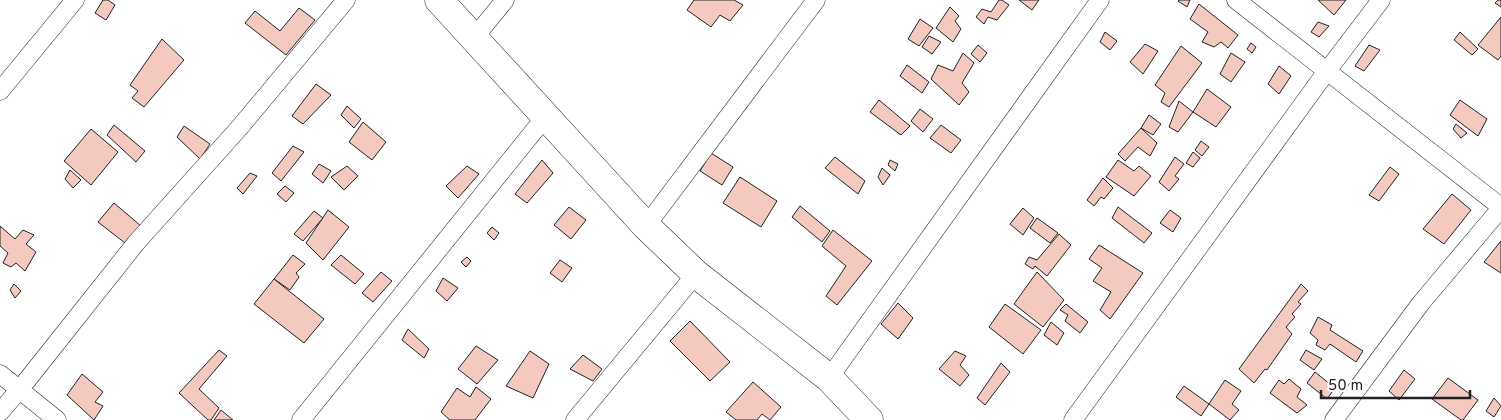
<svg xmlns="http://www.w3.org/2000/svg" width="1501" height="420" font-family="Overpass,sans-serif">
  <rect width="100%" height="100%" fill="#fff"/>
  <g fill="#f3c9c0" stroke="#222">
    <path d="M103,0h5l7,5 -9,15 -11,-7z"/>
    <path d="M694,0h40l9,5 -13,16 -10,-6 -9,12 -24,-17z"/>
    <path d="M999,0h3l7,5 -12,15 -9,-3 -4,7 -8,-7 6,-8 9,3z"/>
    <path d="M1019,0h20l-7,10z"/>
    <path d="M1179,0h11l-3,7 -9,-6z"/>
    <path d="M1318,0h28l-12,15z"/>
    <path d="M1498,0h3v7l-6,-4z"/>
    <path d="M1199,4l39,31 -10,13 -7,-6 -7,5 -12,-5 6,-10 -18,-13z"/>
    <path d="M950,7l9,9 -4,5 6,8 -8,13 -17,-14z"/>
    <path d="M299,8l16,12 -29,35 -41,-32 10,-12 25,20z"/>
    <path d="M1501,17v39l-3,4 -20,-15z"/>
    <path d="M920,19l13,9 -14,18 -11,-7z"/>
    <path d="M1318,22l11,4 -10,11 -8,-5z"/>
    <path d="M1105,32l12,9 -7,9 -10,-8z"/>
    <path d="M1460,32l18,17 -6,6 -18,-15z"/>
    <path d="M929,36l12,6 -9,12 -10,-7z"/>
    <path d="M162,39l22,21 -40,47 -12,-9 6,-7 -8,-6z"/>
    <path d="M1251,43l5,4 -4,6 -5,-4z"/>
    <path d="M1145,44l13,7 -15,23 -13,-12z"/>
    <path d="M978,45l9,8 -7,9 -9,-8z"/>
    <path d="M1369,45l11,5 -16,21 -9,-5z"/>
    <path d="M1181,46l21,17 -33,44 -8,-5 4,-9 -10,-8z"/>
    <path d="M963,53l11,10 -12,20 7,9 -10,13 -28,-26 7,-14 15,6z"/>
    <path d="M1231,53l14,9 -14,20 -11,-8z"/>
    <path d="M907,65l22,17 -7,11 -22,-17z"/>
    <path d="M1279,66l12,10 -12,18 -11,-10z"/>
    <path d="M316,84l15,11 -28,29 -11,-8z"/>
    <path d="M1207,89l24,18 -15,20 -23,-15z"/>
    <path d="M879,100l31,26 -9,9 -31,-23z"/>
    <path d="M1460,100l27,19 -9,17 -28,-21z"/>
    <path d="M1179,101l14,11 -15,20 -9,-5z"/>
    <path d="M347,106l14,13 -7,9 -13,-13z"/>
    <path d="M920,109l13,10 -10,13 -12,-11z"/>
    <path d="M1149,115l12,9 -8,11 -12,-7z"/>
    <path d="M363,122l23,20 -14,18 -23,-18z"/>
    <path d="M1456,124l11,9 -6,5 -8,-9z"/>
    <path d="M114,125l31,26 -9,11 -29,-27z"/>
    <path d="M941,125l20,15 -10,13 -21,-15z"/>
    <path d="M184,126l26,18 -10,15 -23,-22z"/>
    <path d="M1141,128l16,15 -7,13 -12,-9 -13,14 -7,-7z"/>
    <path d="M91,129l27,23 -27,33 -27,-24z"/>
    <path d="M1201,141l8,6 -7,9 -7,-6z"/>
    <path d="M293,146l11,6 -23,29 -9,-8z"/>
    <path d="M1193,152l7,6 -7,9 -7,-4z"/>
    <path d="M711,153l22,14 -11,18 -22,-14z"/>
    <path d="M835,157l30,24 -7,13 -33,-26z"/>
    <path d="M1175,157l9,7 -9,12 4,3 -10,12 -10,-9z"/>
    <path d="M542,160l11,13 -26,30 -12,-9z"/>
    <path d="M890,160l8,4 -3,7 -7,-6z"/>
    <path d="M1118,160l16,11 5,-5 12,10 -17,20 -28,-19z"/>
    <path d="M319,164l12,7 -8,12 -11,-9z"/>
    <path d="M347,166l11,10 -14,14 -13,-13z"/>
    <path d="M467,166l12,8 -21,24 -12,-12z"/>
    <path d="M1390,167l9,7 -20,27 -10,-6z"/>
    <path d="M882,168l8,7 -7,10 -5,-8z"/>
    <path d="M70,170l11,10 -8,8 -8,-9z"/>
    <path d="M250,173l7,3 -14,18 -6,-6z"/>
    <path d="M740,177l37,24 -16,26 -38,-24z"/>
    <path d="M1103,178l10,10 -9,11 -3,-2 -7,9 -7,-6z"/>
    <path d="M285,186l9,7 -8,9 -9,-8z"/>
    <path d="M1452,194l19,16 -27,34 -21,-15z"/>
    <path d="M114,203l27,23 -16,17 -27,-21z"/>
    <path d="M800,206l30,25 -8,11 -30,-25z"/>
    <path d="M569,207l17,13 -15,19 -17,-14z"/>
    <path d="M1118,207l34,26 -8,10 -32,-25z"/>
    <path d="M1023,208l11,10 -11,17 -13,-11z"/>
    <path d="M328,210l21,17 -26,33 -17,-17z"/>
    <path d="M1170,210l11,8 -8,14 -13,-9z"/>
    <path d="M314,211l9,7 -20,23 -9,-7z"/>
    <path d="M1037,218l21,15 -8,10 -20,-15z"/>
    <path d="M0,226l15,13 8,-9 11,5 -8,9 10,8 -11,19 -9,-8 -5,4 -8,-4 5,-10 -8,-7z"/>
    <path d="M492,227l7,6 -5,7 -7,-7z"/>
    <path d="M833,230l39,31 -35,44 -11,-9 20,-30 -24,-20z"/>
    <path d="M1059,234l12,11 -24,31 -12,-10 -2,3 -8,-5 4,-7 8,3z"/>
    <path d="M1501,241v32l-17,-11z"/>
    <path d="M1099,245l44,28 -33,46 -10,-9 11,-18 -18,-11 9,-13 -13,-9z"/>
    <path d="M293,255l12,9 -9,9 3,4 -9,13 -16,-11z"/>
    <path d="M341,255l23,19 -9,10 -24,-19z"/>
    <path d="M467,257l4,4 -5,6 -5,-5z"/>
    <path d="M560,260l12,8 -10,14 -12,-9z"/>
    <path d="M381,272l11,9 -19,21 -11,-9z"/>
    <path d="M1037,272l27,28 -21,27 -29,-23z"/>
    <path d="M443,278l15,10 -11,13 -11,-10z"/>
    <path d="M274,279l50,40 -20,24 -50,-39z"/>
    <path d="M14,284l7,7 -6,7 -5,-8z"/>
    <path d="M1301,284l7,7 -10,11 3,2 -9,10 3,3 -9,10 6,7 -25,36 -2,-1 -11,14 -15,-14z"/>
    <path d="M898,303l15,15 -15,21 -17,-15z"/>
    <path d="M1005,304l36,26 -18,24 -34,-27z"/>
    <path d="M1066,304l22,18 -8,11 -15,-12 3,-6 -8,-5z"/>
    <path d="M1318,317l14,8 -2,5 33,21 -7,11 -26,-18 -5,6 -9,-5 2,-5 -8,-7z"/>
    <path d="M690,321l40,41 -20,19 -40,-40z"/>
    <path d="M1051,322l13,11 -7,12 -13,-10z"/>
    <path d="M408,329l21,20 -5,9 -22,-18z"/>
    <path d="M476,346l22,14 -21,24 -19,-15z"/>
    <path d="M219,350l8,6 -28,33 20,19 -8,12h-3l-29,-27z"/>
    <path d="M1306,350l16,9 -8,11 -14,-10z"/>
    <path d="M530,351l19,13 -16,34 -27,-12z"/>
    <path d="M955,351l11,5 -6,9 9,10 -9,11 -21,-17z"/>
    <path d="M583,355l19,14 -9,12 -23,-12z"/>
    <path d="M1001,363l9,9 -25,33 -8,-7z"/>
    <path d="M1404,370l11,9 -16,21 -10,-9z"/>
    <path d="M1315,372l20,16 -8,11 -20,-16z"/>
    <path d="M82,374l21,18 -8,10 8,4 -9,14 -27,-25z"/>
    <path d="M1448,378l30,22 -15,20h-2l-29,-21z"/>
    <path d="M1289,379l12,10 -4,8 10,8 -10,8 -27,-20 9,-13 5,4z"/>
    <path d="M1225,380l16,11 -9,13 7,6 -9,10 -21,-16z"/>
    <path d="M753,382l28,25 -11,13 -8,-6 -5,6h-21l-10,-8z"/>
    <path d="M1184,386l25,18 -8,12 -25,-19z"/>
    <path d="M476,387l15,12 -16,21h-25l-9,-8 16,-24 13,9z"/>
    <path d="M1494,398l7,8 -7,11 -8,-6z"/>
    <path d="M221,410l12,10h-19z"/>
  </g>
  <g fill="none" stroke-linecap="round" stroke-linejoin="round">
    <g stroke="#222" stroke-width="19">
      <g id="street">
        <path d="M1236,0l265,207"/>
        <path d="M474,38l31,-38"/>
        <path d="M0,91l75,-91"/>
        <path d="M646,226l170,-226"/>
        <path d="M0,374l57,46"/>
        <path d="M829,378l271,-378"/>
        <path d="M0,412l20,-23 116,-146 104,-116 106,-127"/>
        <path d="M301,420l245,-304"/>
        <path d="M575,420l121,-146"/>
        <path d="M1073,420l254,-349 54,-71"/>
        <path d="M1334,420l87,-117 80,-95"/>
      </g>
    </g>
    <g stroke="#222" stroke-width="29">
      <path id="highway" d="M439,0l207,226 50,48 133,104 40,42"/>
    </g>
    <use href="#street" stroke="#fff" stroke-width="18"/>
    <use href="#highway" stroke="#fff" stroke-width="28"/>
  </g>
  <path d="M1321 390v8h149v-8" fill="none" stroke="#222222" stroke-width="2.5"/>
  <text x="1328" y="390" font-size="15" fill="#222222" stroke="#ffffff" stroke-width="4" paint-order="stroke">50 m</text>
</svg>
